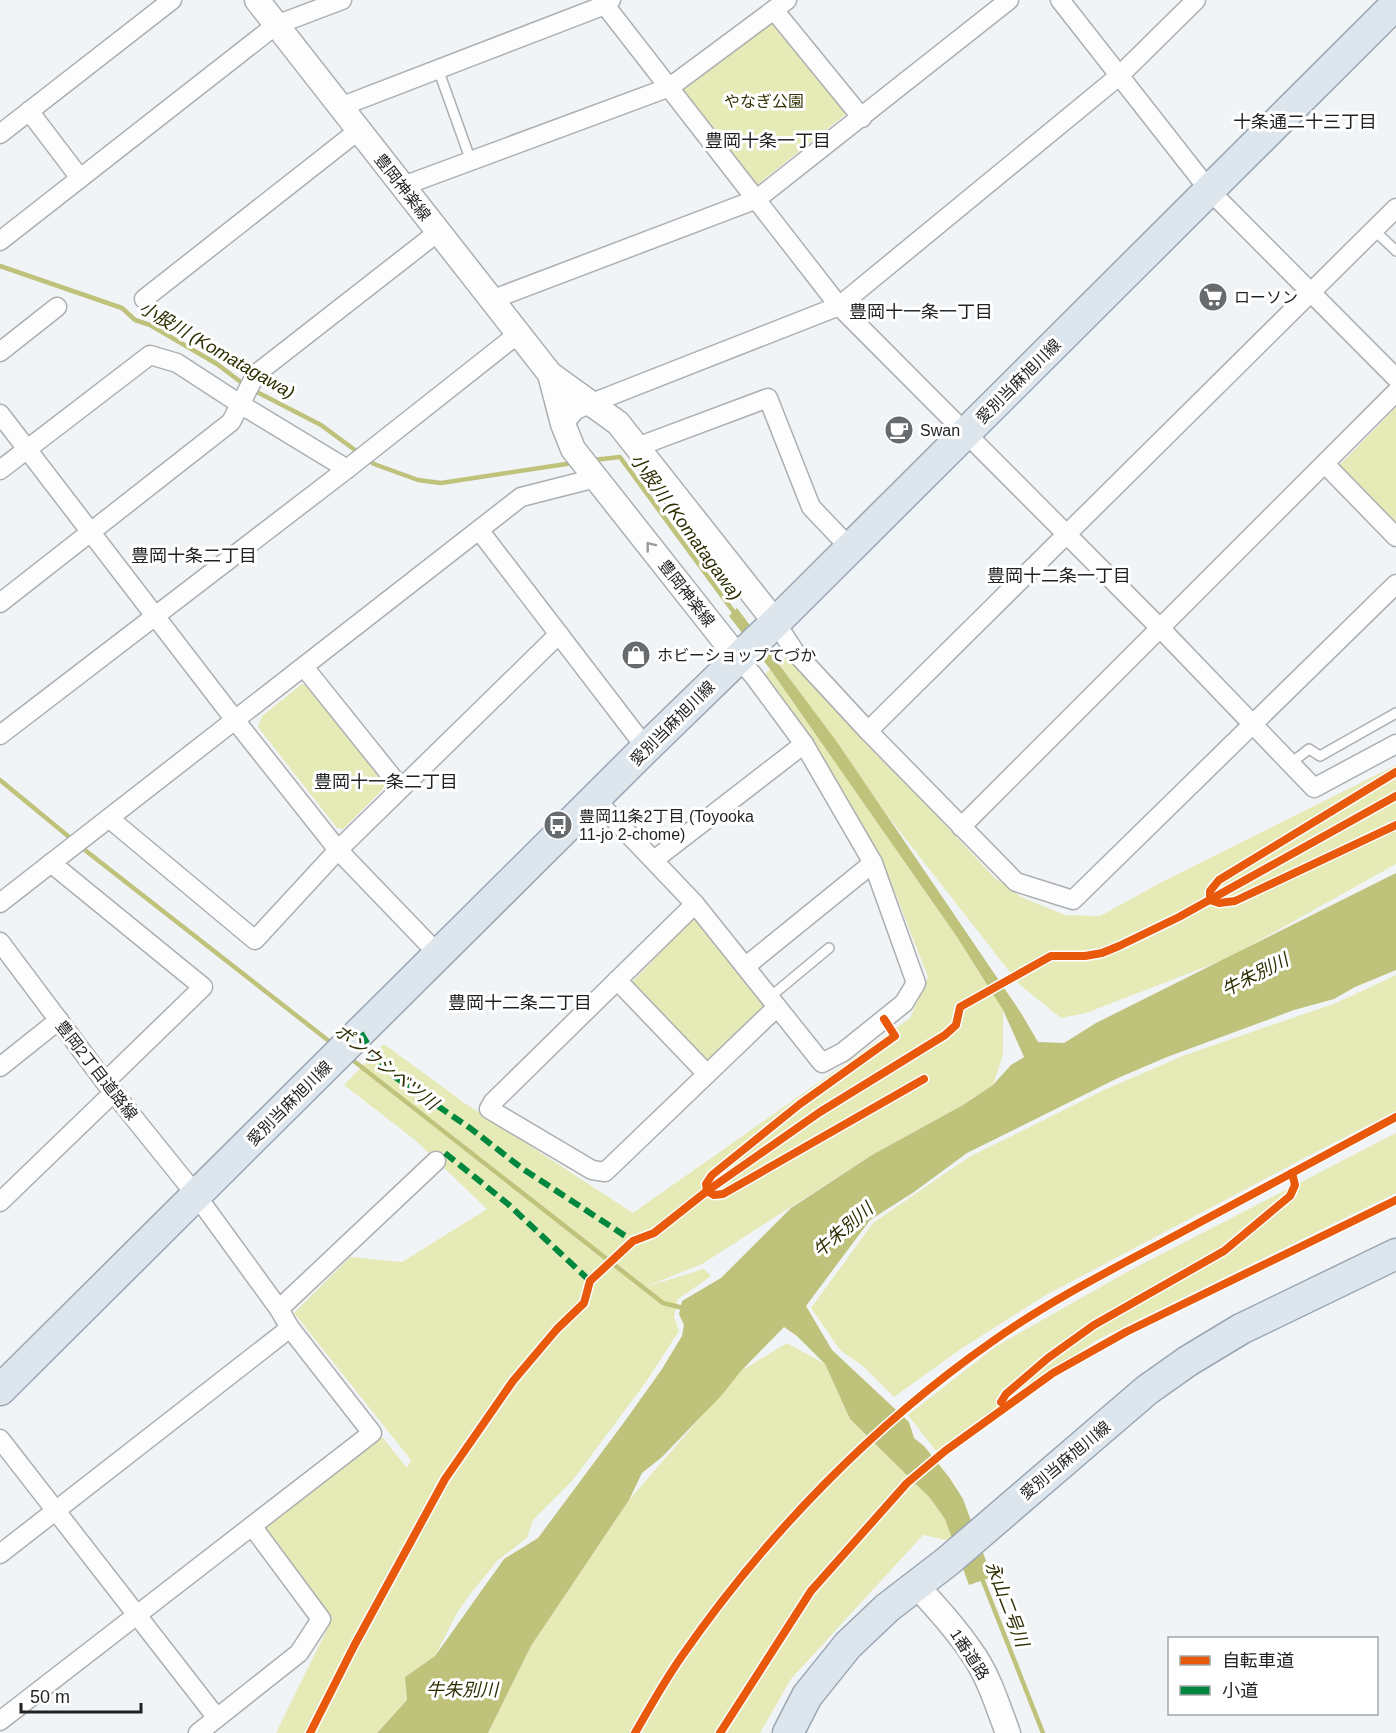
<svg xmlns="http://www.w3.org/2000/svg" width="1396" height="1733" font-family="Arial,'Noto Sans JP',sans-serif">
  <rect width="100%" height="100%" fill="#f1f4f7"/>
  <g fill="#e6eab7">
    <path d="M773,21l73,93 -89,71 -75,-96z"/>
    <path d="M1396,407v117l-58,-57z"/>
    <path d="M786,656l209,222 26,19 44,18 35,1 60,-33 236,-118v99l-170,95 -140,54 -25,5 -41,-33 -133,-170 -108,-152z"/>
    <path d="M770,669l187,268 46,73v45l-10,30 -30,20 -91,50 -170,109 -57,23 59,-18 7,7 -33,23 -4,18 5,14 -33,51 -74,99 -39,39 -6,18 -29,22 -27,33 -14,20 -22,43 -30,21 2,23 -30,33h-101l57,-116 -12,2 -69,-93 120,-93 11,5 24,30 4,-8 -117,-147 56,-56 52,5 85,-53 -72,-69 -71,-55 40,-41 82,60 167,109 277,-195 18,-41 -36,-92 -53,-95 -74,-116z"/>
    <path d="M302,684l6,1 77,97v5l-42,42 -6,-1 -79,-101 4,-11z"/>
    <path d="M695,917l69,88 -59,58 -75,-79z"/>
    <path d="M1396,975v136l-80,41 -270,143 -84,53 -68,49 -30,-30 -24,-17 -29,-42 62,-85 96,-66 135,-67 81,-35 151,-52z"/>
    <path d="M1396,1133v60l-299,147 -161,111 -28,-36 87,-68 130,-74z"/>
    <path d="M787,1343l38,21 25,55 80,79 15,21 9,23 -31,-7 -132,144 -31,54h-272l43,-87 98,-146 112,-129z"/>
  </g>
  <path fill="#bfc27b" d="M737,608l100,134 184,271 17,29 26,1 32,-20 300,-150v97l-41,17 -21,12 -40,11 -127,47 -49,21 -151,75 -53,39 -44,28 -64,86 26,44 77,72 5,16 10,8 25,31 14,22 29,78 -23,8 -24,-66 -15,-21 -80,-79 -25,-55 -28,-28 -13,-9 -43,44 -20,25 -59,61 -20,16 -13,27 -98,146 -43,87h-111l30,-33 -2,-23 30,-21 69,-97 34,-21 87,-117 37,-52 20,-33 2,-11 -5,-11 3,-13 39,-23 70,-70 81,-53 91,-50 30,-20 18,-20 13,-8 -21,-47 -46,-73 -187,-268 -41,-53z"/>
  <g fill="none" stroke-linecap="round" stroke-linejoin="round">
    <g stroke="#bfc27b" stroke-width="4.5">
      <path d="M0,266l122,42 13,12 15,5 67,39 29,22"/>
      <path d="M253,390l68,35 38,28"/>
      <path d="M366,458l8,6 44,16 23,3 132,-20"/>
      <path d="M593,460l27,-3 116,158"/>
      <path d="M0,780l74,61"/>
      <path d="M81,847l253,198"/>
      <path d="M350,1058l313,245 20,5 2,-1"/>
      <path d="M981,1576l62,157"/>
    </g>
    <g stroke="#acafb1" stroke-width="12">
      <g id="service">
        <path d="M438,69l33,92"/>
        <path d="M1374,230l22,21"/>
        <path d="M1291,763l18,-14 11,7 76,-43"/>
        <path d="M770,997l59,-49"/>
      </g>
    </g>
    <g stroke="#acafb1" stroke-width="21">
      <g id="minor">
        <path d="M601,0l238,306 322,323 153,159 82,-44"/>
        <path d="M1060,0l149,190 187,188"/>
        <path d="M774,10l88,108"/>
        <path d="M340,107l265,-102 6,-5"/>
        <path d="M29,111l51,67"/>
        <path d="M0,134l172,-134"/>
        <path d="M403,186l267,-99 117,-87"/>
        <path d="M0,241l276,-216 66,-25"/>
        <path d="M144,299l215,-169"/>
        <path d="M491,300l266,-101 252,-199"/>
        <path d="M0,352l57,-45"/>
        <path d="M0,414l235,306 103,130 101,105"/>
        <path d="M563,424l13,-14 16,-7 247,-97 280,-230 77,-76"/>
        <path d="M637,447l131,-49 43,109 39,41"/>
        <path d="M1325,464l71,73"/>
        <path d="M0,470l150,-115 27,8 63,41 107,65"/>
        <path d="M479,530l167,218"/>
        <path d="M0,603l231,-181 25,-48 182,-142"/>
        <path d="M776,623l19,29 73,79 148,151 57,18 323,-316"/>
        <path d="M304,667l97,121"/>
        <path d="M868,731l528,-523"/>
        <path d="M0,735l347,-266 171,-135"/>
        <path d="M595,799l100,105 127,159 21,-11 61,-49 12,-20 -43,-120 -69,-119 -51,-69 -15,-17"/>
        <path d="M110,819l145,121 83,-90 221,-216"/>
        <path d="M961,827l435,-435"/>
        <path d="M654,860l150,-116"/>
        <path d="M51,863l152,124 -98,95"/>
        <path d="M0,903l521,-406 75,-19"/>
        <path d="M695,904l-202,198 -4,7 103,61 13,2 172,-165"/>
        <path d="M0,942l105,140 91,113 83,114 11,19 82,105 -372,288"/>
        <path d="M746,966l127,-103"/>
        <path d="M617,980l90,94"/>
        <path d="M0,1067l59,-47"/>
        <path d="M0,1202l114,-110"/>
        <path d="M279,1309l157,-148"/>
        <path d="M0,1439l217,279"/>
        <path d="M0,1554l290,-226"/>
        <path d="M198,1733l101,-80 22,-34 -69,-93"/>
      </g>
    </g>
    <g stroke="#acafb1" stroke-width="27">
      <g id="tertiary">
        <path d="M257,0l293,374 68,49 158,200"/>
        <path d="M550,374l13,50 10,25 165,209"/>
        <path d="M916,1585c21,23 42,46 59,72 15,23 23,50 33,76"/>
      </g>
    </g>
    <g stroke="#99a6b3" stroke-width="33">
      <g id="primary">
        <path d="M0,1390l646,-642 139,-135 611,-609"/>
        <path d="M788,1733l19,-37 41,-51 39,-37 61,-47 199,-171 41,-29 53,-32 155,-75"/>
      </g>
    </g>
    <use href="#service" stroke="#fdfdfe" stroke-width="9"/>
    <use href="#minor" stroke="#fdfdfe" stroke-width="18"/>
    <use href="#tertiary" stroke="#fdfdfe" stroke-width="24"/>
    <use href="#primary" stroke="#dee6ed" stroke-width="30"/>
    <g stroke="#00873e" stroke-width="6" stroke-dasharray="12 6" stroke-linecap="butt">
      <path d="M361,1033l21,35 88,60 53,41 110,72"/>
      <path d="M445,1153l63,51 82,77"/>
    </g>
    <g stroke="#fff" stroke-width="11">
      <g id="cycleway">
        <path d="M1396,772l-177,108 -9,11v9l9,3 16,-2 161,-76"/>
        <path d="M884,1019l11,17 -95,68 -88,71 -6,9 1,7 7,4 9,-1 201,-115"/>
        <path d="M1001,1402l5,-8 42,-36 46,-33 130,-74 66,-55 5,-11 -3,-12"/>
        <path d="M310,1733l44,-87 91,-167 68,-98 44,-52 27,-26 6,-22 43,-40 21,-8 53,-42 113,-79 125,-77 11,-10 4,-18 91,-51h34l17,-3 17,-7 60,-29 217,-121"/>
        <path d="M635,1733c15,-26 30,-53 47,-77 83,-120 192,-232 311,-315 59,-42 124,-74 187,-108 72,-38 144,-77 216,-116"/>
        <path d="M720,1733l91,-142 96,-108 38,-32 108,-78 73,-41 270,-132"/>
      </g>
    </g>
    <use href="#cycleway" stroke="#e8590c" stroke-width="8"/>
  </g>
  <defs><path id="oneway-chevron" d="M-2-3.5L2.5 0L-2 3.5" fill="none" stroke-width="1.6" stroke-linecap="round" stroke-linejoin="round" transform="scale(1.5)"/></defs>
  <use stroke="#999a9b" href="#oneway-chevron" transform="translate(650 546) rotate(-128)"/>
  <defs>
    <g id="supermarket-disc" transform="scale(1.5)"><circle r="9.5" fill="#686b6d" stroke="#fff"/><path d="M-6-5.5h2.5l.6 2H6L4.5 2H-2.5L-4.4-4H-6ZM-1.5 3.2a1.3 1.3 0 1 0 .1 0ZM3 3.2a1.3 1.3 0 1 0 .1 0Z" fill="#fff"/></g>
    <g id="cafe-disc" transform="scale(1.5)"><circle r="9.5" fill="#686b6d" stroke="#fff"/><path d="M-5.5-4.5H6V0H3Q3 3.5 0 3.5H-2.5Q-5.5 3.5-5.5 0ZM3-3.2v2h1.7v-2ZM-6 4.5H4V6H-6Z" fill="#fff"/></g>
    <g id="shop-disc" transform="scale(1.5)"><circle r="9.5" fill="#686b6d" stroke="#fff"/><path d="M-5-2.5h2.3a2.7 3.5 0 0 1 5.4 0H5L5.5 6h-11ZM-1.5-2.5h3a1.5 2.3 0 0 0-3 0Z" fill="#fff"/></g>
    <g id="bus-disc" transform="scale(1.5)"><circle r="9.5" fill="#686b6d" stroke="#fff"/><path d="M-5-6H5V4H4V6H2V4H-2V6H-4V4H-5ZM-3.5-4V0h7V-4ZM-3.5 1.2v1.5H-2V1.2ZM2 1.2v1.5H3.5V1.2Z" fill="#fff"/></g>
  </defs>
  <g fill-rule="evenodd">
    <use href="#supermarket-disc" x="1213" y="297"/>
    <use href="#cafe-disc" x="899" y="430"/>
    <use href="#shop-disc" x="636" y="655"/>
    <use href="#bus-disc" x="558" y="825"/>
  </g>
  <g text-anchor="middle" stroke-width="6" stroke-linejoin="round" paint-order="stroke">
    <g font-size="16" fill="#333407" stroke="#fff">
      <text x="764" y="107">やなぎ公園</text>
    </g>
    <g font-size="16" fill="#1f2123" stroke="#fff">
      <text transform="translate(403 187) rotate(52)" y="6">豊岡神楽線</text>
      <text transform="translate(1018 381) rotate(-45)" y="6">愛別当麻旭川線</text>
      <text transform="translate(687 593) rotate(52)" y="6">豊岡神楽線</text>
      <text transform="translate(672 723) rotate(-45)" y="6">愛別当麻旭川線</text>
      <text transform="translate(97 1070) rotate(52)" y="6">豊岡2丁目道路線</text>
      <text transform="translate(289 1103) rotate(-45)" y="6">愛別当麻旭川線</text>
      <text transform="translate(1065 1460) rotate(-40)" y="6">愛別当麻旭川線</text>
      <text transform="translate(970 1654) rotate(57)" y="6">1番道路</text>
    </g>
    <g font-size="16" fill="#1f2123" stroke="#fff" text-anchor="start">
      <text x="1234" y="303">ローソン</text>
      <text x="920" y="436">Swan</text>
      <text x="657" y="661">ホビーショップてづか</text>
      <text x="579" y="822">豊岡11条2丁目 (Toyooka<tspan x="579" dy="18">11-jo 2-chome)</tspan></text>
    </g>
    <g font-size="18" fill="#1f2123" stroke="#fff">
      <text x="1305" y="128">十条通二十三丁目</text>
      <text x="768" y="147">豊岡十条一丁目</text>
      <text x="921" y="318">豊岡十一条一丁目</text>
      <text x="194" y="562">豊岡十条二丁目</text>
      <text x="1059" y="582">豊岡十二条一丁目</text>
      <text x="386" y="788">豊岡十一条二丁目</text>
      <text x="520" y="1009">豊岡十二条二丁目</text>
    </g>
    <g font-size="18" font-style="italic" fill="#2d2e01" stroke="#fff">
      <text transform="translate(217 350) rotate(30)" y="6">小股川 (Komatagawa)</text>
      <text transform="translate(686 527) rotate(54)" y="6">小股川 (Komatagawa)</text>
      <text transform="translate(1255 975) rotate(-27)" y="6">牛朱別川</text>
      <text transform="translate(386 1067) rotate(38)" y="6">ポンウシベツ川</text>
      <text transform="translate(843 1230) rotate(-41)" y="6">牛朱別川</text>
      <text transform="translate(1007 1604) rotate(69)" y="6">永山二号川</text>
      <text x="462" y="1696">牛朱別川</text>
    </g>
  </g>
  <rect x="1168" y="1637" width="210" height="78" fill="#ffffff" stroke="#a5a6a7" stroke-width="1.5"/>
  <rect x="1180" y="1656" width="30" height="9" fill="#e8590c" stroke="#a5a6a7" stroke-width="1.5"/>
  <text x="1222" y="1667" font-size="18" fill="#1f2123">自転車道</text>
  <rect x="1180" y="1686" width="30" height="9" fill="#00873e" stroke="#a5a6a7" stroke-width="1.5"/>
  <text x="1222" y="1697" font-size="18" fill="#1f2123">小道</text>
  <path d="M21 1703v9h120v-9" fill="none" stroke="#1f2123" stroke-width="3"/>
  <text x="30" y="1703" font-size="18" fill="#1f2123" stroke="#ffffff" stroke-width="4.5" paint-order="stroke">50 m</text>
</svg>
